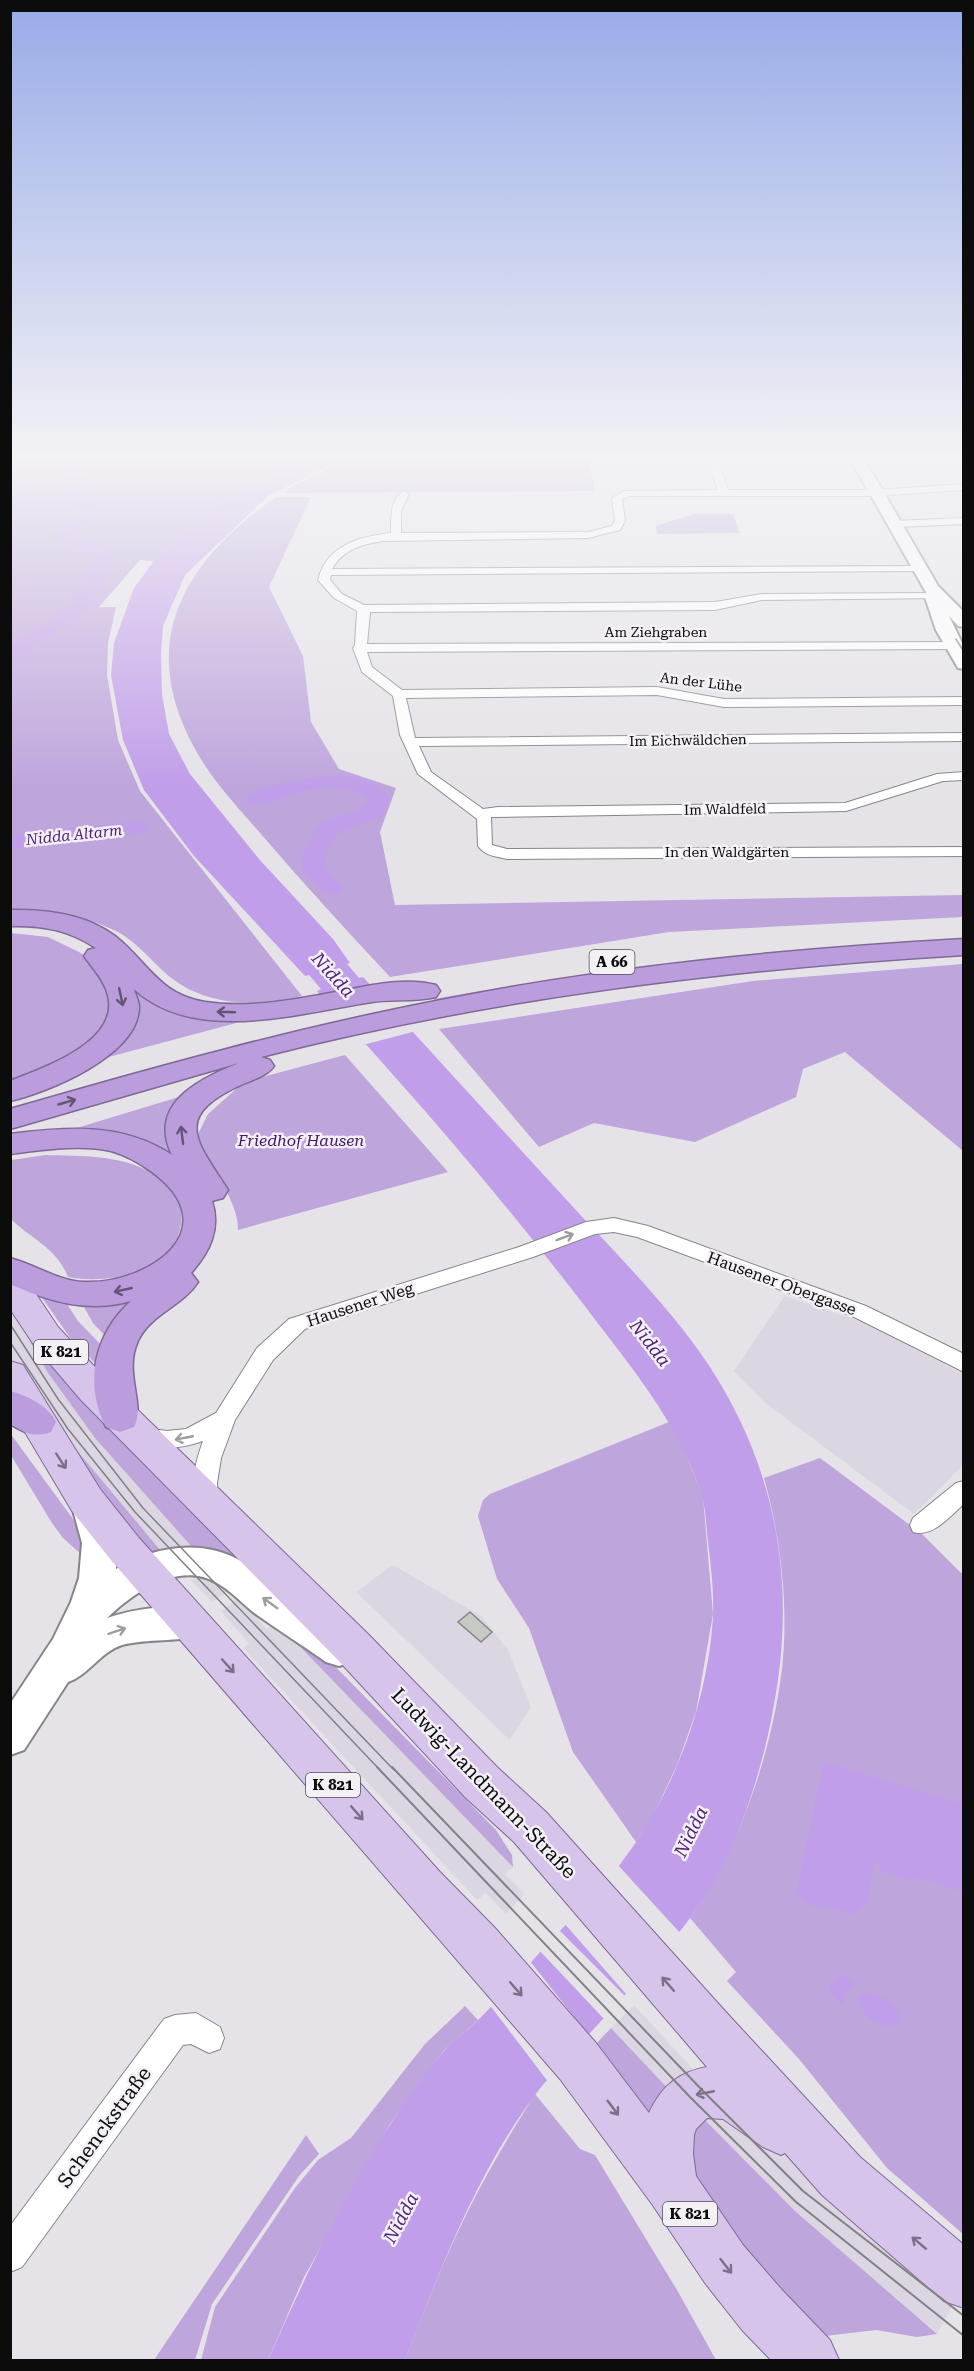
<svg xmlns="http://www.w3.org/2000/svg" width="974" height="2371" font-family="'Roboto Serif',serif">
  <rect width="100%" height="100%" fill="#e5e3e8"/>
  <g fill="#dbd6e2">
    <path d="M785,1296l74,25 104,53v91l-49,49 -146,-109 -34,-34z"/>
    <path d="M10,1308l38,65 47,65 105,118 -34,1 -77,-91 -57,-72 -21,-35z"/>
    <path d="M393,1565l88,51 27,34 23,57 -21,33 -154,-148z"/>
    <path d="M216,1573l15,17 -19,12 -21,-22z"/>
    <path d="M239,1598l28,31 9,-6 5,4 232,240 -8,7 19,20 -18,20 -20,-21 -9,7 -234,-252 6,-4 -28,-33z"/>
    <path d="M634,2005l70,76 -31,13 -62,-66z"/>
    <path d="M731,2109l223,193 -17,32 -142,-123 -100,-101z"/>
  </g>
  <g fill="#bea5dc">
    <path d="M10,455h301l-94,50 -63,56 -14,-1 -41,47h17l-8,36 -1,32 11,65 22,51 162,205c-44,11 -94,11 -132,-19 -17,-14 -33,-35 -52,-45 -35,-18 -69,-20 -107,-18z"/>
    <path d="M355,455h233l7,36 -311,2 7,-6z"/>
    <path d="M276,497h35l-42,90 34,69 8,66 28,47 57,19 -16,44 15,73 568,-10v22l-294,15 -279,45c-44,-47 -87,-94 -129,-143 -19,-22 -41,-45 -57,-70 -71,-112 -28,-197 72,-267z"/>
    <path d="M693,514h40l7,19 -83,1 -1,-8z"/>
    <path d="M70,932l12,2 65,60 119,21 -176,47 31,-26 -24,-88z"/>
    <path d="M11,933l37,4 31,15 10,7 22,34 -2,31 -29,29 -69,28z"/>
    <path d="M963,939v3l-527,60 -3,-3c177,-31 351,-49 530,-60z"/>
    <path d="M963,964v187l-118,-99 -42,17 -7,28 -101,45 -101,-19 -55,24 -100,-118 314,-48z"/>
    <path d="M345,1055l103,117 -210,58c1,-28 -28,-66 -43,-90l13,-26 36,-32z"/>
    <path d="M192,1093c-58,53 28,84 19,139 -6,38 -51,53 -76,76 -10,10 -18,22 -24,34l-18,-19 -13,-23c27,1 51,-3 76,-14 75,-31 58,-109 -7,-140 -27,-14 -59,-15 -89,-13z"/>
    <path d="M46,1155c33,1 75,0 104,17 11,7 25,22 30,34 6,17 -5,44 -19,54 -27,17 -62,23 -93,17 -11,-29 -37,-38 -57,-58v-59z"/>
    <path d="M40,1295l23,3 15,23 30,31 -8,16 -29,-29z"/>
    <path d="M11,1308l234,255 -45,-7 -105,-118 -47,-65z"/>
    <path d="M669,1422l14,25 20,50 10,117 -17,98 -19,53 -25,53 -16,24 -63,-90 -44,-124 -32,-49 -19,-63 5,-16 7,-6z"/>
    <path d="M10,1433l63,86 8,18 1,18 -19,-17 -11,-15 -40,-66z"/>
    <path d="M74,1447l92,110 -11,1 -71,-90z"/>
    <path d="M820,1458l102,76 41,41v659l-76,-66 -88,-109 -72,-78 9,-9 -46,-54c50,-68 85,-175 93,-259 5,-59 -3,-124 -19,-181z"/>
    <path d="M281,1627l32,17 183,186 16,25 1,12z"/>
    <path d="M465,2006l13,14 -34,30 -54,74 -86,153 -36,83h-67l14,-53 80,-119 23,-28 33,-22 74,-94z"/>
    <path d="M611,2028l62,66 -17,33 -60,-83z"/>
    <path d="M535,2094l45,55 15,6 82,135 39,70h-311c19,-49 38,-99 62,-147 20,-41 44,-80 68,-119z"/>
    <path d="M695,2110l100,101 142,123 -20,3 -41,-7 -51,6 -66,-66 -70,-103z"/>
    <path d="M306,2135l13,19 -20,22 -87,128 -17,56h-41z"/>
  </g>
  <g fill="#c19ee9">
    <path d="M311,455h39l-82,41 -83,79 -22,51 -2,28 1,40 7,40 21,40 69,85 74,80 17,24 -3,1 12,14 4,-1c66,73 133,146 200,219 49,54 104,107 145,168 70,106 89,223 65,346 -10,57 -35,137 -67,185 -37,57 -88,106 -133,157 -13,14 -27,28 -38,43 -59,79 -95,175 -130,265h-137c48,-108 99,-214 174,-307 11,-13 25,-22 37,-34 25,-24 48,-53 72,-79 23,-24 48,-47 67,-73 54,-69 90,-163 95,-251 1,-24 -2,-50 -5,-74 -2,-16 -2,-34 -7,-49 -23,-72 -72,-128 -117,-188 -84,-109 -173,-213 -267,-314l4,-2 -12,-14 -4,1 -111,-120 -50,-66 -21,-50 -12,-65 3,-32 20,-55 20,-27 63,-56z"/>
    <path d="M824,1762l139,42v88l-47,-16 -2,6 -34,-11 1,-7 -7,-3 -6,38 -9,13 -9,2 -25,-8 -1,4 -21,-8 1,-3 -8,-4z"/>
    <path d="M839,1975l7,1 8,8 -11,12 3,3 -5,6 -12,-15 1,-5z"/>
    <path d="M869,1993c15,2 30,12 32,28 -17,13 -40,-4 -43,-22l4,-5z"/>
  </g>
  <g fill="#e5e3e8">
    <path d="M376,987l40,44 -53,14 -45,-48z"/>
    <path d="M617,1864l64,70 -54,61 -63,-72z"/>
    <path d="M558,1929l68,68 -21,23 -66,-70z"/>
    <path d="M529,1960l61,77 -41,46 -60,-79z"/>
  </g>
  <g fill="none" stroke-linecap="round" stroke-linejoin="round">
    <g stroke="#c19ee9" stroke-width="3">
      <path d="M20,483l35,5"/>
      <path d="M57,487l20,-1"/>
    </g>
    <g fill="#c19ee9" fill-rule="evenodd">
      <path d="M86,455h19l-20,16v22l11,13 1,8 -27,21 36,11 8,7 -10,28 -19,31 -68,47 -7,2v-15l62,-41 14,-24 11,-26 -38,-13 -8,-7 30,-23 -1,-5 -11,-13v-24z"/>
      <path d="M339,774c21,3 39,7 52,25l-11,18 -43,17 -11,19 -1,14 19,21 -4,5c-11,3 -16,1 -24,-8 -17,-16 -19,-23 -6,-44 2,-5 5,-12 9,-16 14,-12 39,-8 49,-25 -29,-28 -78,-3 -111,6l-8,-2 -3,-5c9,-14 75,-23 93,-25z"/>
      <path d="M137,821l8,2 3,5 -3,5 -135,16v-14z"/>
    </g>
  </g>
  <path fill="#c7c9c4" stroke="#868883" stroke-width="1.5" d="M470,1612l22,20 -11,10 -23,-20z"/>
  <g fill="none" stroke-linecap="round" stroke-linejoin="round">
    <g stroke="#878589" stroke-width="2">
      <g id="minor">
        <path d="M706,455h10l12,35h148l88,-6v6l-88,6h-246l-8,3 3,22 -5,9 -32,8 -204,3c-21,3 -41,8 -52,28l591,-3 2,2 -6,3 -588,4 -1,5 12,14 22,11 351,-3 47,-8 175,-1 4,1v4l-179,2 -47,10 -345,2 -3,32 586,-2 6,4 -2,3 -590,3 5,15 30,23 255,-3 67,12 240,-2v8l-240,2 -67,-12 -251,3 9,40 549,-5v8l-545,5 12,26 52,37 15,-2 347,-4 92,-29 27,-2v8l-21,1 -97,30 -355,6 1,28 15,4 457,-2v9l-457,3c-12,-3 -22,-3 -29,-13l-1,-27 -59,-45 -18,-39 -7,-39 -31,-24 -9,-24 2,-3 2,-34 -23,-13 -16,-18c9,-35 40,-43 73,-47 0,-14 -1,-35 13,-42l5,3 -8,17v22l187,-1 24,-6 3,-5 -3,-23 12,-7 94,-1z"/>
        <path d="M964,518v6l-70,3 -5,-3 5,-3z"/>
        <path d="M614,1218l34,8 218,80 98,48v18l-112,-56 -215,-79 -23,-5 -19,2 -62,23 -228,72 -32,31 -38,60 -14,38 -4,25 1,17 -4,7 -8,2 -8,-2c-10,-20 -2,-46 5,-66 -23,8 -44,10 -67,2l-3,-6 3,-6 8,-3 23,3 19,-2 30,-16 41,-65 32,-29 230,-72 67,-25z"/>
        <path d="M964,1481v23c-14,12 -31,34 -51,28l-3,-7 3,-7 43,-35z"/>
        <path d="M196,2013l24,14 4,11 -4,11 -11,4 -18,-9 -8,1 -161,222 -12,5v-46l154,-207 11,-4z"/>
      </g>
    </g>
    <g stroke="#878589" stroke-width="4">
      <g id="secondary">
        <path d="M848,455h14l76,131 26,26v15l-6,-1 -9,-10 15,31v22l-6,-1 -22,-38 -11,-33 2,-3z"/>
        <path d="M90,1496l12,4c12,22 17,44 14,69 38,-23 87,-31 127,-7 14,8 26,21 40,31 23,15 46,30 69,45l6,12 -6,12 -13,4 -13,-4c-24,-17 -49,-33 -73,-50 -11,-9 -23,-22 -36,-29 -38,-23 -84,10 -110,35 28,-9 66,-16 95,-6l6,11 -6,11c-25,9 -53,4 -80,11 -22,7 -33,30 -54,37l-44,68 -14,5v-51l43,-65 18,-37 8,-24 3,-35 -9,-33 5,-10z"/>
      </g>
    </g>
    <g stroke="#7e6a94" stroke-width="2">
      <path id="primary" d="M10,1269l12,4 36,54 49,53 261,254 129,133 49,45 178,198 136,147 104,88v63l-20,-7 -122,-106 -37,-42 -4,2 -18,-8 -40,-28 -16,-1 -11,11 -2,6 -1,19 3,22 47,69 39,45 48,50 9,20h-68l-29,-30 -37,-47 -53,-79 -92,-125 -449,-519 -39,-49 -62,-104v-46l13,4 77,124 39,49 301,334 55,56 101,115 53,70c12,-26 29,-41 58,-46l-193,-225 -49,-45 -127,-137 -257,-260 -47,-55 -24,-36z"/>
    </g>
    <g stroke="#7e6a94" stroke-width="3">
      <g id="motorway">
        <path d="M10,910c36,-1 76,4 105,26 33,26 43,58 90,66 45,7 92,-3 136,-11 30,-6 65,-14 95,-6l4,6 -4,6c-21,5 -43,2 -64,5 -71,11 -178,43 -238,-13 1,5 5,12 5,18 0,48 -90,85 -129,94v-20c38,-15 123,-44 93,-98 -5,-10 -13,-18 -19,-27l4,-6 8,-2c-27,-18 -54,-23 -86,-22z"/>
        <path d="M964,939v16c-237,14 -473,43 -703,102l9,3 4,6c-7,10 -20,13 -31,18 -71,32 -48,55 -15,106l-5,8 -11,3c9,28 -2,51 -21,72l7,9c-15,24 -48,32 -60,59 -15,31 8,64 -4,86l-14,5 -14,-5c-23,-43 -11,-94 25,-126 -42,12 -82,1 -121,-17v-26c26,7 48,23 74,24 67,2 144,-54 68,-110 -12,-9 -27,-17 -41,-21 -32,-7 -68,-1 -101,3v-20c56,-7 112,-12 162,21 -25,-51 27,-76 67,-92l-229,66v-20c141,-41 282,-80 426,-108 174,-35 351,-52 528,-62z"/>
        <path d="M10,1391c18,5 37,14 46,31l-5,10c-17,6 -26,1 -41,-8z"/>
      </g>
    </g>
    <use href="#minor" fill="#fff" fill-rule="evenodd"/>
    <use href="#secondary" fill="#fff" fill-rule="evenodd"/>
    <use href="#primary" fill="#d6c4eb" fill-rule="evenodd"/>
    <use href="#motorway" fill="#bb9cdd" fill-rule="evenodd"/>
    <g stroke="#828184" stroke-width="1.5">
      <path d="M956,639l8,13"/>
      <path d="M10,1324l48,75 85,109 250,261"/>
      <path d="M10,1342l58,87 67,83 244,257"/>
    </g>
    <g stroke="#828184" stroke-width="2">
      <path d="M377,1767l313,330 106,105 168,134"/>
      <path d="M392,1767l311,324 100,100 161,125"/>
    </g>
  </g>
  <defs><path id="oneway-shaft" d="M-6 0H5M1.5-3L5.5 0L1.5 3" fill="none" stroke-width="1.6" stroke-linecap="round" stroke-linejoin="round" transform="scale(1.5)"/></defs>
  <g stroke="#645475">
    <use href="#oneway-shaft" transform="translate(121 997) rotate(78)"/>
    <use href="#oneway-shaft" transform="translate(226 1012) rotate(-178)"/>
    <use href="#oneway-shaft" transform="translate(67 1102) rotate(-16)"/>
    <use href="#oneway-shaft" transform="translate(182 1135) rotate(-97)"/>
    <use href="#oneway-shaft" transform="translate(123 1290) rotate(167)"/>
  </g>
  <g stroke="#9e9e9e">
    <use href="#oneway-shaft" transform="translate(565 1237) rotate(-21)"/>
    <use href="#oneway-shaft" transform="translate(184 1438) rotate(169)"/>
    <use href="#oneway-shaft" transform="translate(270 1603) rotate(-144)"/>
    <use href="#oneway-shaft" transform="translate(117 1631) rotate(-18)"/>
  </g>
  <g stroke="#7b7187">
    <use href="#oneway-shaft" transform="translate(61 1461) rotate(57)"/>
    <use href="#oneway-shaft" transform="translate(228 1666) rotate(48)"/>
    <use href="#oneway-shaft" transform="translate(357 1813) rotate(49)"/>
    <use href="#oneway-shaft" transform="translate(668 1984) rotate(-131)"/>
    <use href="#oneway-shaft" transform="translate(516 1989) rotate(49)"/>
    <use href="#oneway-shaft" transform="translate(705 2093) rotate(169)"/>
    <use href="#oneway-shaft" transform="translate(613 2108) rotate(53)"/>
    <use href="#oneway-shaft" transform="translate(919 2243) rotate(-140)"/>
    <use href="#oneway-shaft" transform="translate(726 2266) rotate(52)"/>
  </g>
  <linearGradient id="sky" x2="0" y2="1"><stop stop-color="#98abe8"/><stop offset="0.58" stop-color="#f3f2f5"/><stop offset="1" stop-color="#f3f2f5" stop-opacity="0"/></linearGradient>
  <rect width="974" height="787" fill="url(#sky)"/>
  <g text-anchor="middle" stroke-width="5" stroke-linejoin="round" paint-order="stroke">
    <g font-size="14" fill="#0c0c0d" stroke="#f3f0f6">
      <text x="656" y="637">Am Ziehgraben</text>
      <text transform="translate(701 682) rotate(7)" y="5">An der Lühe</text>
      <text transform="translate(688 740) rotate(-1)" y="5">Im Eichwäldchen</text>
      <text transform="translate(725 809) rotate(-1)" y="5">Im Waldfeld</text>
      <text x="727" y="857">In den Waldgärten</text>
    </g>
    <g font-size="15" font-style="italic" fill="#512178" stroke="#f3f0f6">
      <text transform="translate(74 835) rotate(-6)" y="5">Nidda Altarm</text>
    </g>
    <g fill="#f3f0f6" stroke="#515053" stroke-width="1.5">
      <rect x="589.5" y="950" width="45" height="24" rx="4.5"/>
      <rect x="34" y="1340" width="54" height="24" rx="4.5"/>
      <rect x="306" y="1773" width="54" height="24" rx="4.5"/>
      <rect x="663" y="2202" width="54" height="24" rx="4.5"/>
    </g>
    <g font-size="15" font-weight="bold" fill="#0c0c0d">
      <text x="612" y="967">A 66</text>
      <text x="61" y="1357">K 821</text>
      <text x="333" y="1790">K 821</text>
      <text x="690" y="2219">K 821</text>
    </g>
    <g font-size="16" font-style="italic" fill="#45136b" stroke="#f3f0f6">
      <text x="301" y="1146">Friedhof Hausen</text>
    </g>
    <g font-size="16" fill="#0c0c0d" stroke="#f3f0f6">
      <text transform="translate(782 1283) rotate(20)" y="6">Hausener Obergasse</text>
      <text transform="translate(360 1304) rotate(-18)" y="6">Hausener Weg</text>
    </g>
    <g font-size="18" font-style="italic" fill="#512178" stroke="#f3f0f6">
      <text transform="translate(333 975) rotate(48)" y="6">Nidda</text>
      <text transform="translate(650 1343) rotate(52)" y="6">Nidda</text>
      <text transform="translate(691 1832) rotate(-64)" y="6">Nidda</text>
      <text transform="translate(401 2218) rotate(-62)" y="6">Nidda</text>
    </g>
    <g font-size="20" fill="#0c0c0d" stroke="#f3f0f6">
      <text transform="translate(484 1783) rotate(46)" y="7">Ludwig-Landmann-Straße</text>
      <text transform="translate(104 2127) rotate(-54)" y="7">Schenckstraße</text>
    </g>
  </g>
  <rect width="974" height="2371" fill="none" stroke="#0c0c0d" stroke-width="24"/>
</svg>
